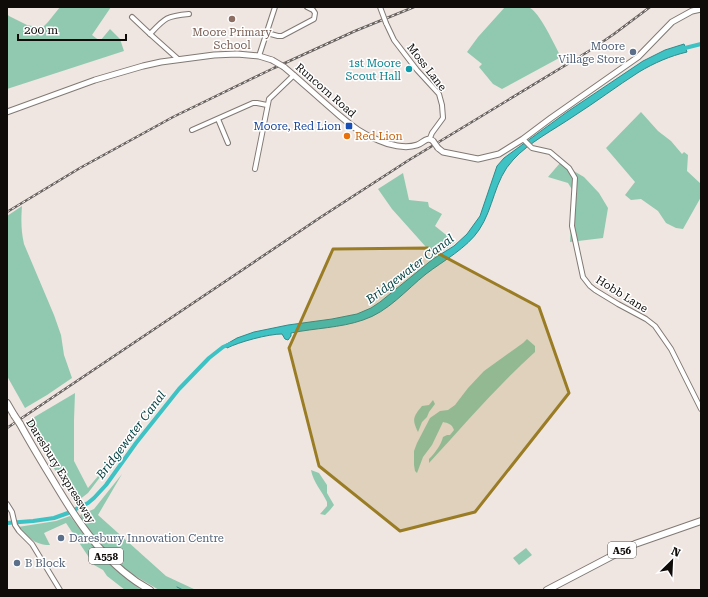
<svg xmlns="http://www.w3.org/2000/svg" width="708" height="597" font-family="'Roboto Serif',serif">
  <rect width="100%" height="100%" fill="#f0e6e1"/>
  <g fill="#91c9b0">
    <path d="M60,7h51l-19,28 8,6 10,-12 10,10 4,12 -117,38v-75l2,2 18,9 15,3 6,-6z"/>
    <path d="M505,7c5,0 18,-1 23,0 11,3 27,39 33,50l-59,32 -9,-5 -14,-17 3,-3 -15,-12 11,-15z"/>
    <path d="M641,112l17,19 13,10 11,13 2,-2 4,3 -1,16 14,13v13l-18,32 -7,-1 -10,-5 -8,-12 -17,-12 -10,1 -6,-5 10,-13 -29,-34z"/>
    <path d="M560,163l24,14 15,16 9,15 -5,30 -33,4 3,-51 -5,-8 -20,-6z"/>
    <path d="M403,173l6,27 19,2 1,5 13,7 -7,12 20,16 -8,6 -13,8 -42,-47 -14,-20z"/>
    <path d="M22,206c-1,14 -1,24 2,38l30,71 7,20 3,20 8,23 -25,17 -22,13 -18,-32v-160z"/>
    <path d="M527,339l8,7v6c-38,34 -71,73 -106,111v-4c6,-6 12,-14 14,-22l4,-2h3l4,-5c-2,-6 -6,-7 -11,-8l-11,23 -9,12 -6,16 -2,-2 -1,-6v-14l3,-8 13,-25 10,-7 8,-1 7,-5 13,-17 16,-17 39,-28z"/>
    <path d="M75,393l-1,27v41l14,27 38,-45 -38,50 -13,10 -49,-81z"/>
    <path d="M433,400l2,4 -6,8 -2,5 -5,5 -4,10c-6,-13 -5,-15 4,-26l7,-1z"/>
    <path d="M311,470l8,3 8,12v8l7,12 -4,5 -5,5 -5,-1 7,-8v-4c-5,-11 -14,-20 -16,-32z"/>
    <path d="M122,474l-24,41 68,61 30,14h-37l-27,-16 -25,-17 -16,-18 -11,-24 14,-6z"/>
    <path d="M70,516l27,35 17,17 27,22h-16l-18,-14 -4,-6 -9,-5 -28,-42 -22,10 6,12c-16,0 -21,-8 -32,-18l38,-6z"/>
    <path d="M526,548l6,7 -13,10 -6,-7z"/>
  </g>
  <path fill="#3ec2c3" stroke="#308b8b" d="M684,44l3,8c-17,4 -33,11 -48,20 -22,14 -43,30 -65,44 -19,13 -46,27 -61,44 -19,20 -19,48 -34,70 -12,18 -36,31 -53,44 -20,16 -38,38 -63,46 -23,8 -48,8 -72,13v3l-3,4 -3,-1 -3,-5c-14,0 -43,8 -55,14l-2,-3 12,-7 17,-6 34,-7 44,-6 25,-5 14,-6 9,-6 53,-43 21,-13 13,-12 13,-18 17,-50 7,-8 63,-46 76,-51 22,-11z"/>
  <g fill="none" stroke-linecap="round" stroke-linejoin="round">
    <path stroke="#308b8b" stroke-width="1" d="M177,587l6,3"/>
    <g stroke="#3ec2c3" stroke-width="4">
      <path d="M681,49l20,-5"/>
      <path d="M7,523l26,-2 21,-3 14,-5 20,-10 6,-5 12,-13 30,-42 43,-54 30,-31 14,-11 7,-3"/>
    </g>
    <g stroke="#817974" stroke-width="6">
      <g id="minor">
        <path d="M132,17l18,17 28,25"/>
        <path d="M386,23l8,17 23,30 22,24 3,11 1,13 -11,15 -2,5"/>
        <path d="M267,33l11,3h4l32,-17 1,-6 -2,-3 -6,-3"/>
        <path d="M150,34c15,-16 16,-18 39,-20"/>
        <path d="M259,56l16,-49"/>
        <path d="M218,119l10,24"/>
        <path d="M192,130l61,-27h4l10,2"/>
        <path d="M523,139l9,9 18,4 19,16 6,10 -3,48 11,51 7,9 5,4 23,14 28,15 9,7 16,23 30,60"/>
        <path d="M255,169l14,-70 25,-24"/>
        <path d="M7,504l5,8 3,13 4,6 13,13 28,46"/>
      </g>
    </g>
    <g stroke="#817974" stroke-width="7">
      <g id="tertiary">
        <path d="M284,67c19,16 37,33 56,49 12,10 23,19 38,24 11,5 27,9 39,5 6,-2 10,-9 16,-4"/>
        <path d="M7,112l88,-32 48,-14 18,-4 53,-7 23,-1 22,2 13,4"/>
        <path d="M438,148l5,4 35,7 21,-5 24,-15 28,-21 87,-61 34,-35 20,-11 9,-2"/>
      </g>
    </g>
    <g stroke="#817974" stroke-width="8">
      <g id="primary">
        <path d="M7,403l7,12"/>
        <path d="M20,424c12,22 25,43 37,63 24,40 51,80 93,103"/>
      </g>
    </g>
    <g stroke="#817974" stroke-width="8">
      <path id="trunk" d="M547,590l88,-46 66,-23"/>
    </g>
    <use href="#minor" stroke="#fff" stroke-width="4"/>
    <use href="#tertiary" stroke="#fff" stroke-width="5"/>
    <use href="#primary" stroke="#fff" stroke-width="6"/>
    <use href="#trunk" stroke="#fff" stroke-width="6"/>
    <g stroke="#68625f" stroke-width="2.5">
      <g id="rail">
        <path d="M7,212l73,-44 93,-51 101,-49 81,-37 59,-24"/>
        <path d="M7,428l314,-211 88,-57 180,-109 25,-17 36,-27"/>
      </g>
    </g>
    <use href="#rail" stroke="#fff" stroke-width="1" stroke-dasharray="3" stroke-linecap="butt"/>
    <g stroke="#817974" stroke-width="6" stroke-linecap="butt">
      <path id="minor-bridge" d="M380,7l6,16"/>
    </g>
    <g stroke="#817974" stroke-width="7" stroke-linecap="butt">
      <g id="tertiary-bridge">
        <path d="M272,60l12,7"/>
        <path d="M433,141l5,7"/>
      </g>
    </g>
    <g stroke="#817974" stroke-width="8" stroke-linecap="butt">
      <path id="primary-bridge" d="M14,415l6,9"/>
    </g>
    <use href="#minor-bridge" stroke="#fff" stroke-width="4"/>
    <use href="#tertiary-bridge" stroke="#fff" stroke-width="5"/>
    <use href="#primary-bridge" stroke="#fff" stroke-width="6"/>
  </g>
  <path fill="#9a7c25" fill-opacity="0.2" stroke="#9a7c25" stroke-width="3" stroke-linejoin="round" d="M428,248l111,59 30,86 -94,119 -75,19 -81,-65 -30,-118 44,-99z"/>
  <circle fill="#8d6e63" stroke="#fff" stroke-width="1.5" cx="232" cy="19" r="4"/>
  <g fill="#5c6f8a" stroke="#fff" stroke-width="1.5">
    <circle cx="633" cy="52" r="4"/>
    <circle cx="61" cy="538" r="4"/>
    <circle cx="17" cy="563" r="4"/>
  </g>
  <circle fill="#0f9aa8" stroke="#fff" stroke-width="1.5" cx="409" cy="69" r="4"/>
  <rect fill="#1a4fb4" stroke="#fff" stroke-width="1.5" x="345" y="122" width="8" height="8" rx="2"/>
  <circle fill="#e8710a" stroke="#fff" stroke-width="1.5" cx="347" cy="136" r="4"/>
  <g text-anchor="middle" stroke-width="3" stroke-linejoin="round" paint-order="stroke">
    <g fill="#fff" stroke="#565453" stroke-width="1">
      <rect x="608" y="542" width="28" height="16" rx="3"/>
      <rect x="89" y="548" width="34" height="16" rx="3"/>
    </g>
    <g font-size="10" font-weight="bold" fill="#0e0b09">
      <text x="622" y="554">A56</text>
      <text x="106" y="560">A558</text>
    </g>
    <g font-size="11" fill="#785e54" stroke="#fff">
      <text x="232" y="36">Moore Primary<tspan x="232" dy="13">School</tspan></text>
    </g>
    <g font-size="11" fill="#4e5e75" stroke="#fff" text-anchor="start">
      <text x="625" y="50" text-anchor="end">Moore<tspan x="625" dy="13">Village Store</tspan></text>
      <text x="69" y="542">Daresbury Innovation Centre</text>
      <text x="25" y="567">B Block</text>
    </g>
    <g font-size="11" fill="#0d838f" stroke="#fff" text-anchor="end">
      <text x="401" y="67">1st Moore<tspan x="401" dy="13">Scout Hall</tspan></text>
    </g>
    <g font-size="11" fill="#0e0b09" stroke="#fff">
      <text transform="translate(427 67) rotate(52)" y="4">Moss Lane</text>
      <text transform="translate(326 90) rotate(41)" y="4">Runcorn Road</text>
      <text transform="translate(622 294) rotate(32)" y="4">Hobb Lane</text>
      <text transform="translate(61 471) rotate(58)" y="4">Daresbury Expressway</text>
    </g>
    <g font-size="11" fill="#164399" stroke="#fff" text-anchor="end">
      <text x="341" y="130">Moore, Red Lion</text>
    </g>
    <g font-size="11" fill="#c56008" stroke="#fff" text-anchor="start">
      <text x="355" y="140">Red Lion</text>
    </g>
    <g font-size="12" font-style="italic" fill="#054243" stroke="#fff">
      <text transform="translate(410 269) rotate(-37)" y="4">Bridgewater Canal</text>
      <text transform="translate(131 435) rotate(-53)" y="4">Bridgewater Canal</text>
    </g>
  </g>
  <rect width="708" height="597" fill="none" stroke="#0e0b09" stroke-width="16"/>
  <g transform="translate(672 561) rotate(24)" stroke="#ffffff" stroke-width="3" paint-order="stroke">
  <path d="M0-3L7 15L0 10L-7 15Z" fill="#0e0b09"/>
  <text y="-6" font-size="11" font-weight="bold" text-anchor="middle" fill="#0e0b09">N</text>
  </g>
  <path d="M18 34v6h108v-6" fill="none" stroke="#0e0b09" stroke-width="2"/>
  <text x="24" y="34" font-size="12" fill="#0e0b09" stroke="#ffffff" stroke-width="3" paint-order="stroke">200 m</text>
</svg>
